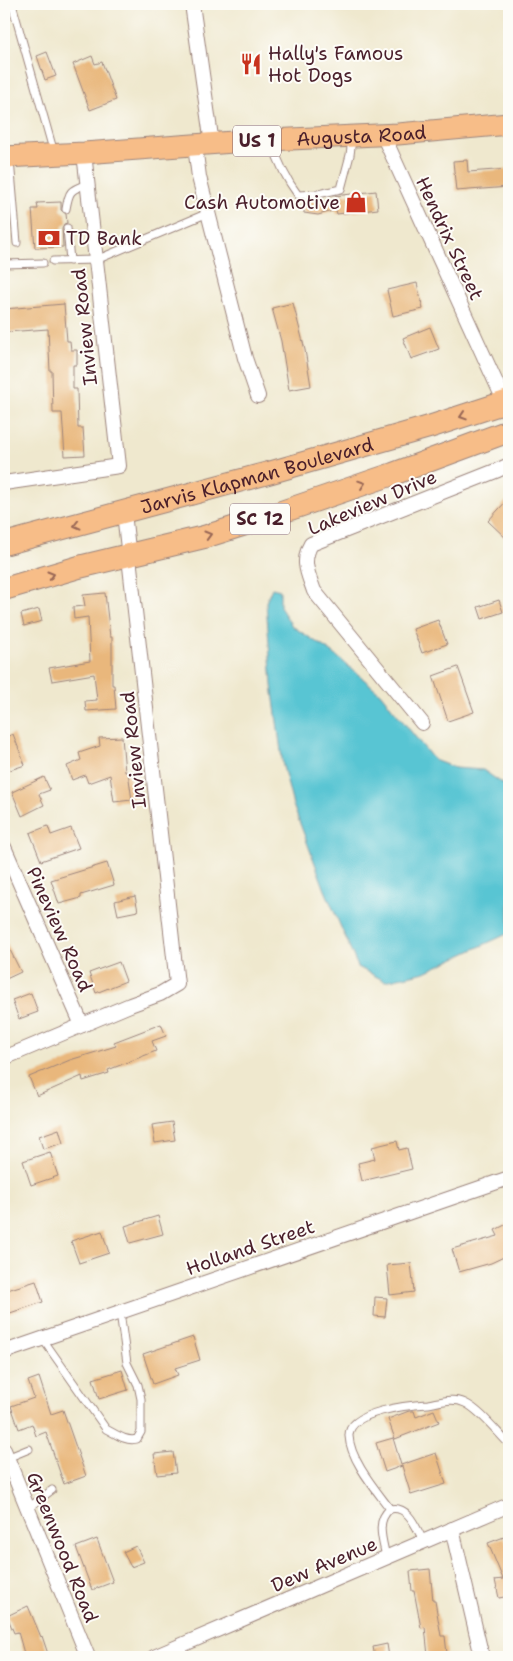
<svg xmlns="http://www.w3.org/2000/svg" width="513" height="1661" font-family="'Shantell Sans',sans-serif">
  <rect width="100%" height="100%" fill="#fdfcf7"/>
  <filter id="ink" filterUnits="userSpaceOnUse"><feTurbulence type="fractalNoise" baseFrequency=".02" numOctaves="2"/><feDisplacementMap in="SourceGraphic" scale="10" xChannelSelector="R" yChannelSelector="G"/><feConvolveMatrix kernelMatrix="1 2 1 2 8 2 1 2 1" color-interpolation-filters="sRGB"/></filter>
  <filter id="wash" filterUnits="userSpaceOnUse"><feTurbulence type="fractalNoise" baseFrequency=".0096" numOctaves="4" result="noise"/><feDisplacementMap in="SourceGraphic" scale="20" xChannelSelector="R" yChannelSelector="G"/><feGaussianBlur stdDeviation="1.12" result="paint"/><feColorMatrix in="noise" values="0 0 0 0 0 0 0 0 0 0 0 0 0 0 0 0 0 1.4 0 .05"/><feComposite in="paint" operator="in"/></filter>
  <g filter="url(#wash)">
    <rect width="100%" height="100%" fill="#efe8ce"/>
    <path fill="#59c5d3" stroke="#52727f" d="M272,588l8,2v17l12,19 41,27 47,40 54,67 21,8 28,2 26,18v145l-84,39 -40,9 -27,-14 -33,-77 -32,-85 -10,-39 -11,-81 -6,-83z"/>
    <g id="blocks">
      <g fill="#e9b77b">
        <path d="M47,52l9,24 -11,4 -8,-24z"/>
        <path d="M92,56l3,8 7,-2 14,38 -26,10 -17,-46z"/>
        <path d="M467,160l1,12 41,-3v18l-53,4 -3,-30z"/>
        <path d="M376,191l2,18 -41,5 -1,-4 -18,5 -14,-2 -1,-9 13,-4 20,3 -1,-7z"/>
        <path d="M61,202v8l5,4 1,9 -3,1 -2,4 1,19 -28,1 -3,-39h6l-1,-6z"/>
        <path d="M417,283l6,26 -30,7 -6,-26z"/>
        <path d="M293,303l12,47 6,36 -22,4 -8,-49 -9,-33z"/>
        <path d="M64,304l3,37h3l1,9h6v15h-4v24h4l1,39h5l2,27 -20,1 -3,-43h-9l-1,-42h-2l-2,-42 -42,3 -2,-23z"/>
        <path d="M430,327l9,22 -28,10 -8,-21z"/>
        <path d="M509,498v43l-21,-20z"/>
        <path d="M105,593l5,44h2v48h2l2,24 -30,2 -1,-10 12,-1 -3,-26 -42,7 -3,-13 41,-7 -2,-44 -14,2 -1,-12 12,-1 -2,-11z"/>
        <path d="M499,600l4,12 -21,7 -4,-12z"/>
        <path d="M39,609l3,12 -18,5 -3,-12z"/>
        <path d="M438,620l9,24 -25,9 -9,-24z"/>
        <path d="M458,667l16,45 -26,9 -15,-45z"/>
        <path d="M13,734l12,31 -21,7v-34z"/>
        <path d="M122,737l3,35h3l4,28 -18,2 -4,-27 -22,8 -3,-8 -13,5 -5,-14 14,-6 -2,-7 21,-7 -1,-8z"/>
        <path d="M44,777l6,13 -11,4 5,11 -22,11 -10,-24z"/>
        <path d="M48,826l3,9 20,-7 8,20 -38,13 -11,-28z"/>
        <path d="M107,863l7,22 -33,10v3l-22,6 -8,-24z"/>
        <path d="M135,896l3,15 -20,4 -3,-14z"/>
        <path d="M4,938l17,34 -17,8z"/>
        <path d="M119,962l7,19 -30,12 -7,-20z"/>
        <path d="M31,993l7,19 -19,7 -7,-19z"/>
        <path d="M161,1024l5,12 -14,5 4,10 -48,19 1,3 -26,8 -1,-5 -45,20 -8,-19 41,-17 46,-14 -2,-4z"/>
        <path d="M172,1122l3,18 -20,3 -3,-18z"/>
        <path d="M59,1129l4,14 -20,6 -4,-13z"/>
        <path d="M397,1141l2,9 8,-2 5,21 -50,12 -4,-18 17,-4 -3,-12z"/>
        <path d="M50,1152l8,24 -27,9 -8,-24z"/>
        <path d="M158,1216l5,18 -33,9 -5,-17z"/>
        <path d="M509,1223v35l-1,-3 -17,8 -32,9 -7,-23 46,-13 -3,-6z"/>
        <path d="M102,1231l7,22 -30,10 -8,-22z"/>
        <path d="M411,1263l3,29 -24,3 -3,-30z"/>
        <path d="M36,1281l7,21 -39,13v-24z"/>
        <path d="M375,1297l12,1 -2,19 -11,-1z"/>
        <path d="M193,1337l7,23 -25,8 3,7 -25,9 -10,-30z"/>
        <path d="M122,1370l6,20 -29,9 -6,-20z"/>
        <path d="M39,1377l12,37 12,-4 23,66 -22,8 -18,-52 -10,4 -4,-12 -13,5 -8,-23 23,-8 -6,-17z"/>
        <path d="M434,1410l5,12 -44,17 -7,-20 21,-8h5l2,6z"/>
        <path d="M393,1438l8,27 35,-12 10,31 -35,11 -9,-29 -17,6 -9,-29z"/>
        <path d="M173,1452l3,21 -19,2 -3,-21z"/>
        <path d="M504,1537l5,14v45l-10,2 -4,-18 8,-1 -15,-36z"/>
        <path d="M97,1539l16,43 -21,8 -16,-43z"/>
        <path d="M136,1546l8,16 -13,5 -8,-15z"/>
        <path d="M430,1569l3,32h2l6,35h4l2,18 -19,2 -3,-29 -4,1 -7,-37h-2l-2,-20z"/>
        <path d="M28,1606l13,31 1,-1 7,21h-24l-7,-25 -4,1 -7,-17z"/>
        <path d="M387,1644l2,13h-14l-2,-10z"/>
      </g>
    </g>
  </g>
  <g filter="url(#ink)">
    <use href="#blocks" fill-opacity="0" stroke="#9c847c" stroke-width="1"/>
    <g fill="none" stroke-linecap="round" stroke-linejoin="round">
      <g stroke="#9c847c" stroke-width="9">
        <g id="service">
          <path d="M12,4l42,149"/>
          <path d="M272,143c6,19 14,36 26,52l20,-1 23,-5 9,-34 2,-16"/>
          <path d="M10,160l7,83"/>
          <path d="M66,209c3,-18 4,-19 21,-25"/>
          <path d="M67,228l3,33"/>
          <path d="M53,261l43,-1 112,-47"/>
          <path d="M4,264l39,-1"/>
          <path d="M42,1338l64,91c10,5 20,13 31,10l4,-7v-33l-3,-14 -11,-22 -7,-51"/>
          <path d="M7,1458l22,-9"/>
          <path d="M28,1508l24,-18"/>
          <path d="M424,1542c-8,-14 -15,-37 -34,-33 -14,-19 -40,-49 -41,-73 -1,-25 61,-31 79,-32 12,-2 25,-7 37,-1 15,7 32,29 44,41"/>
          <path d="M386,1557c-3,-16 -11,-36 4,-48"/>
        </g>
      </g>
      <g stroke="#9c847c" stroke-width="16">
        <g id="minor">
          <path d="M192,4l20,140"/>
          <path d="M383,135l125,274"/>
          <path d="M195,146l4,31 46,181 13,38"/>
          <path d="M4,483l115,-17 -35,-313"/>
          <path d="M422,723l-108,-132c-6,-18 -13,-29 -3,-47l187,-74 11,-5"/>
          <path d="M4,847l78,178"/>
          <path d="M4,1058l126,-53 30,-11 17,-10 -53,-471"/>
          <path d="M4,1352l505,-174"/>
          <path d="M4,1450l84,207"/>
          <path d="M452,1529l30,128"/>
          <path d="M154,1657l355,-152"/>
        </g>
      </g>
      <g stroke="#9c847c" stroke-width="23">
        <g id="primary">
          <path id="s1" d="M4,157l80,-4 163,-12 151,-7 111,-10"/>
        </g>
      </g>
      <g stroke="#9c847c" stroke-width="24">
        <g id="trunk">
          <path id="s2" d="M4,544l268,-72 157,-45 80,-26"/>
          <path d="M4,589l75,-22 125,-30 51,-16 138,-47 116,-43"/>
        </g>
      </g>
      <use href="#service" stroke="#fff" stroke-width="7"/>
      <use href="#minor" stroke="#fff" stroke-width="14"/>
      <use href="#primary" stroke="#f7bd88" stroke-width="21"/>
      <use href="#trunk" stroke="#f7bd88" stroke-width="22"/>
    </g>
    <defs><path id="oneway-chevron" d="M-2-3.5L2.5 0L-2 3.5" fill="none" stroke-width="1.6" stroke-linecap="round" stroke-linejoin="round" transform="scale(1.25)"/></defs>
    <g stroke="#986655">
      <use href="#oneway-chevron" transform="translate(463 416) rotate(162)"/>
      <use href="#oneway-chevron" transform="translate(362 484) rotate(-19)"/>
      <use href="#oneway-chevron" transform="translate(77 525) rotate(166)"/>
      <use href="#oneway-chevron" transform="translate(208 535) rotate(-16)"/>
      <use href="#oneway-chevron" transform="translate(51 575) rotate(-16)"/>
    </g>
  </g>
  <defs>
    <g id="restaurant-bare" transform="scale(1.725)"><path d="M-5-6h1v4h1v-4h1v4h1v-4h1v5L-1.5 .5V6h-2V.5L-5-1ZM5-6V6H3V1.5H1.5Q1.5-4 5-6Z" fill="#c8321e" stroke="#fdfcf7" stroke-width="2.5" paint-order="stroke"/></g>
    <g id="shop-bare" transform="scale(1.725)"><path d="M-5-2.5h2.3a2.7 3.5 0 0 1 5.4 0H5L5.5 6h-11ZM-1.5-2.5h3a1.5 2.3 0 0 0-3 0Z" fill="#c8321e" stroke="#fdfcf7" stroke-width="2.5" paint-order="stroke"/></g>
    <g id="bank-bare" transform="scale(1.725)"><path d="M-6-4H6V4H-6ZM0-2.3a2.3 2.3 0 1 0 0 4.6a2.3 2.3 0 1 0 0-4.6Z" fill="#c8321e" stroke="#fdfcf7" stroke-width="2.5" paint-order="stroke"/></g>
  </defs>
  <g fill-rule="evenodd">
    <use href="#restaurant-bare" x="251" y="64"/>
    <use href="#shop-bare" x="356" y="202"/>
    <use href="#bank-bare" x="49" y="238"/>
  </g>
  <g text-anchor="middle" stroke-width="4" stroke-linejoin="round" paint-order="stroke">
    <g fill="#fdfcf7" stroke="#806168" stroke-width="1">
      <rect x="233" y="125.5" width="48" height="31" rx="4"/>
      <rect x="230" y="503.5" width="60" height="31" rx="4"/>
    </g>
    <g font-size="18" font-weight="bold" fill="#4a1f2b">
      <text x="257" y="147">US 1</text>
      <text x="260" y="525">SC 12</text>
    </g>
    <g font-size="19" fill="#4a1f2b" stroke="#fdfcf7" text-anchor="start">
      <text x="268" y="60">Hally's Famous<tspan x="268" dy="22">Hot Dogs</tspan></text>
      <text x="340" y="209" text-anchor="end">Cash Automotive</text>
      <text x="66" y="245">TD Bank</text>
    </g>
    <g font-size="19" fill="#4a1f2b" stroke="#fdfcf7">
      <text dy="7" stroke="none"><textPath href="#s1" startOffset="358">Augusta Road</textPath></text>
      <text transform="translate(450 238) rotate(65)" y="7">Hendrix Street</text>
      <text transform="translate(84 327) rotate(-96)" y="7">Inview Road</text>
      <text dy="7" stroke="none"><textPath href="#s2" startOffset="262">Jarvis Klapman Boulevard</textPath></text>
      <text transform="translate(372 502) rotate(-23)" y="7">Lakeview Drive</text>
      <text transform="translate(133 750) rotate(-96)" y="7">Inview Road</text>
      <text transform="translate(60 929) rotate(66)" y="7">Pineview Road</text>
      <text transform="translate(250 1247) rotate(-19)" y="7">Holland Street</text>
      <text transform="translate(63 1547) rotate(68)" y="7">Greenwood Road</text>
      <text transform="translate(324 1564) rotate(-23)" y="7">Dew Avenue</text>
    </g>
  </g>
  <rect width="513" height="1661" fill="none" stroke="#fdfcf7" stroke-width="20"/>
</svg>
